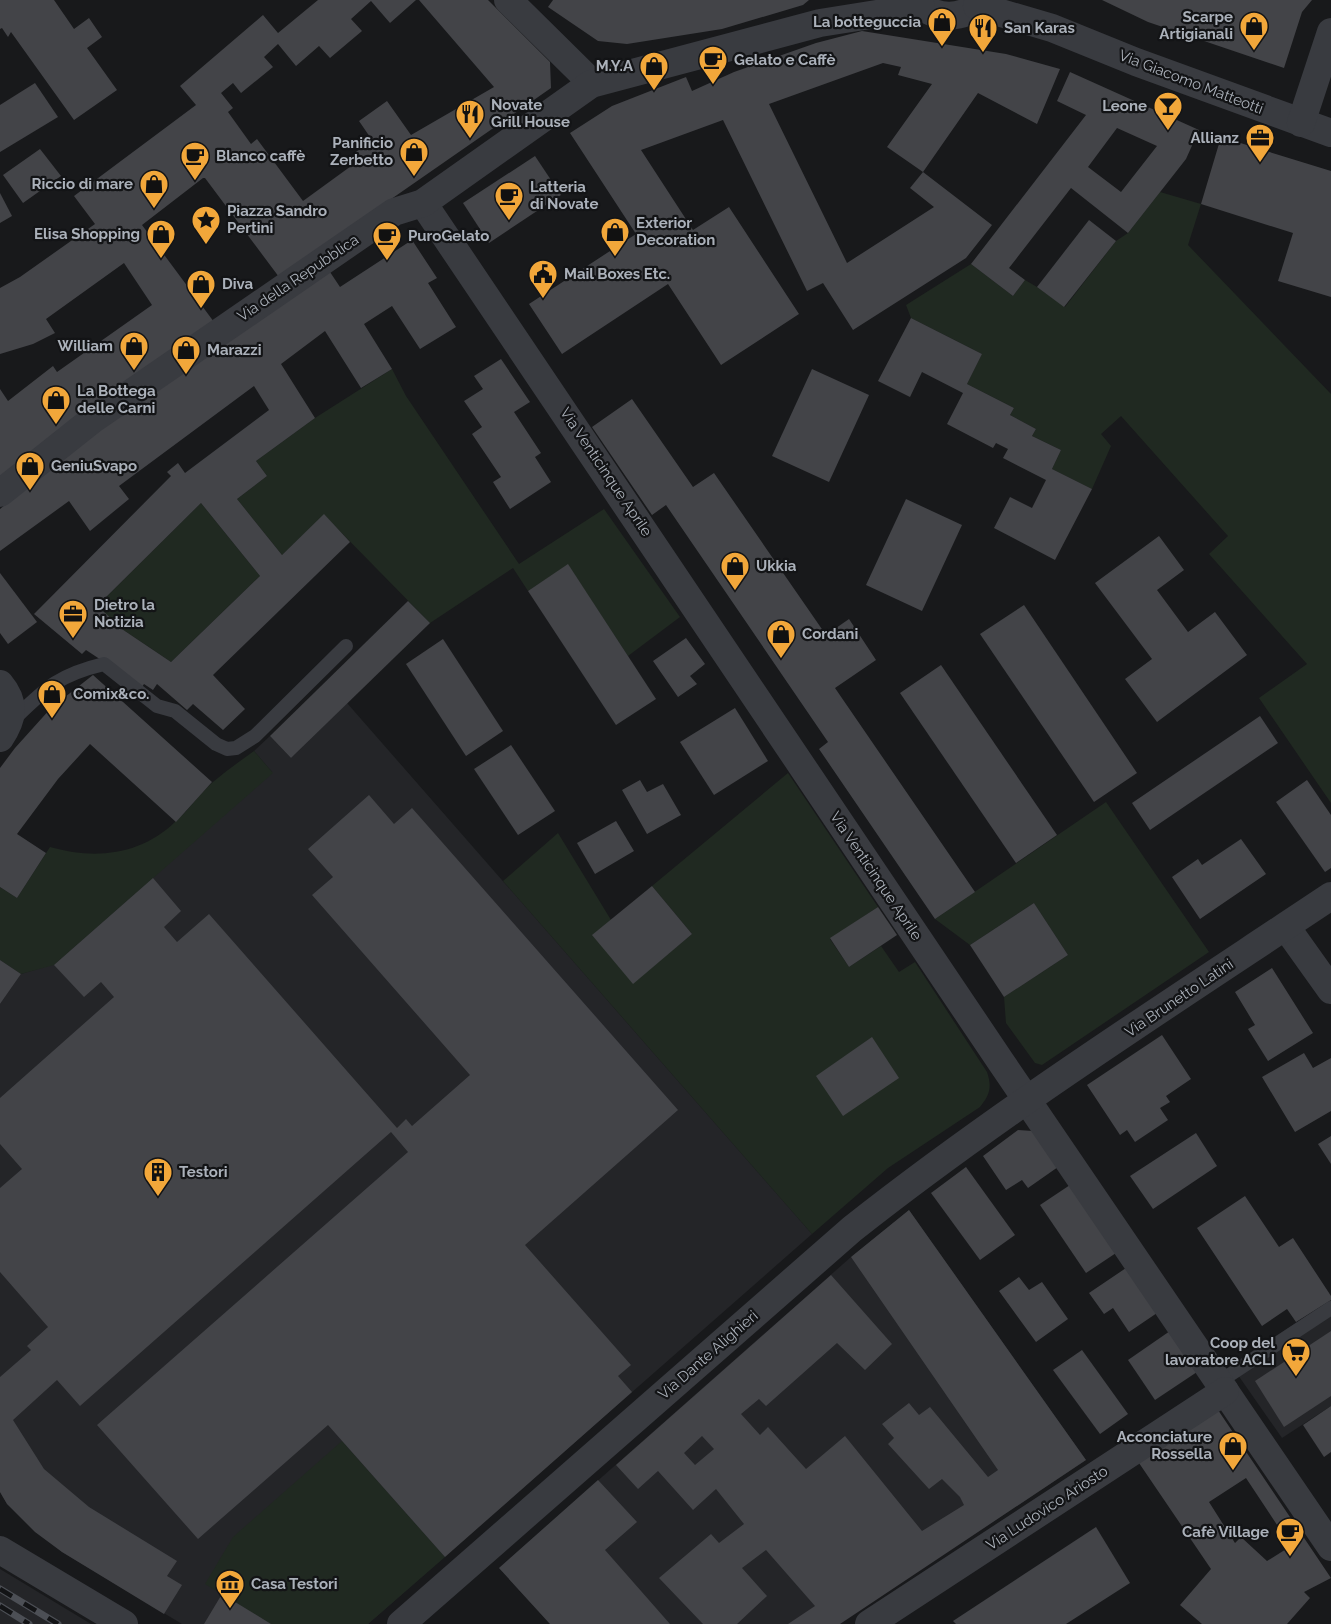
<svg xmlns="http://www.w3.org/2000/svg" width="1331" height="1624" font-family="Raleway,sans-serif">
  <rect width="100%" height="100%" fill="#18191b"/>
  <g fill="#242528">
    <path d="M347,703l465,531 -444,390h-186l-120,-72 -55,-48 -7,-12v-488l21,-30 33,-10 218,-192 -18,-21 16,-15 21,22z"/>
    <path d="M909,1210l177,250 -247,164h-289l-51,-56 352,-311z"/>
    <path d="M1331,1300v106l-49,32 -51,-73z"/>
    <path d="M0,1569l91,55h-91z"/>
  </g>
  <g fill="#202921">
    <path d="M1160,192l41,12 -13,41 143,149v409l-72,-105 48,-34 -98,-110 19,-18 -107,-120 -20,18 10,12 -19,43 -40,-20 9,-19 -29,-14 4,-7 -26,-14 4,-7 -47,-24 15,-30 -71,-36 -5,-13 65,-41 42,32 12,-16 12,7 28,20 51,-66 12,-8z"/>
    <path d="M392,369l14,27 113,168 85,-55 76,108 -52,39 -60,-91 -40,26 -15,-23 -83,55 -106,-108 -42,40 -45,-56 30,-23 -11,-15 59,-43z"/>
    <path d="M201,503l59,73 -89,86 -61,-41 -13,-15z"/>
    <path d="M254,751l19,22 -219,192 -33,9 -21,-14v-73l17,11 33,-51c45,13 91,8 125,-25 14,-12 24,-28 38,-40 13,-11 27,-21 41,-31z"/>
    <path d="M788,773l90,134 -48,32 19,28 32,-21 18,26 16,-10 72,110c5,15 3,23 -7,35l-92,61 -76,66 -309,-353 55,-48 53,87 22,63 59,-49 -40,-48z"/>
    <path d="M1106,802l103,150 -167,113 -7,-2 -29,-40 -2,-26 64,-42 -34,-52 -64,42 -35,-26z"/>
    <path d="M342,1441l103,116 -77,67h-97l-66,-40 28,-47z"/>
  </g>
  <g fill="#434448" fill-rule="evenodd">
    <path d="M0,0h54l20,29 15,-11 13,19 -15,11 30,42 -43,30 -63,-88 -3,5 -6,-9 -2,1z"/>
    <path d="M318,0h98l-26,23 -19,-22 -20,18 11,12 -32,27 -11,-12 -23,20 -18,-22 -14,13 9,10 -32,26 -8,-10 -12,10 12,15 -5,4 23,32 6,-5 46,62 55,-40 -5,-7 19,-14 -13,-19 28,-20 24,34 83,-48 -75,-87h69l62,62 1,26 -272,189 -74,-99h-2l-61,47 72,97 -214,156v-89l8,12 45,-35 4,6 95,-67 -28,-42 -78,56 9,14 -22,11 -33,10v-66l20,-11 75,-53 -21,-28 122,-91 -16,-19 83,-71 15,18z"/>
    <path d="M553,0h256l-6,5 -81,24 -95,15 -29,-3 -50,-34z"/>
    <path d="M1102,0h210l-10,12 -18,56 -136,-46z"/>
    <path d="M862,31l144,23 54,15 -23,55 -59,-31 -55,79 -36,-25 45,-63 -34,-9 3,-8 -18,-4 -114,41 78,159 87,-56 -24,-19 13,-16 69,53 -26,33 -113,72 -30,-47 -16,8 -84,-171 -82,30 52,80 36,-23 70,107 -78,51 -53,-81 -106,70 -33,-50 107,-70 -66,-101 42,-27 74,-29 6,14 42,-19 82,-29z"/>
    <path d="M1070,72l129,58 -13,29 -58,74 -57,-45 -62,80 16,12 -12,16 -42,-32 115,-149 -29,-14zM1117,128l40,18 -36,46 -33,-25z"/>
    <path d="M35,83l23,34 -58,35v-47z"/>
    <path d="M1221,137l110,34v126l-53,-16 15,-48 -92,-29z"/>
    <path d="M40,149l21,27 -38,27 -20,-28z"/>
    <path d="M535,156l26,39 -72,48 -26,-40z"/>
    <path d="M0,193l12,23 -12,7z"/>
    <path d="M1089,220l27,21 -52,66 -27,-20z"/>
    <path d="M412,240l25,38 -9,5 28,44 -36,22 -28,-43 -28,18 28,45 -31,19 -36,-57 -44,33 34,54 -59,43 11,15 -30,23 45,56 42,-41 26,28 -137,133 32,34 -22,21 -30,-26 -6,6 -30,-26 -4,6 -9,-6 -2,3 -56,-37 -4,4 -48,-40 137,-138 -4,-4 11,-9 7,10 84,-63 -15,-24 -135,100 10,13 -39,32 -21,-30 -69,50v-42l84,-69 246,-168 10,15zM201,503l59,73 -89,86 -61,-41 2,-2 -15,-13z"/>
    <path d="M911,318l71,36 -15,30 47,24 -4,7 26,14 -4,7 29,14 -9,19 40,20 -37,71 -61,-32 16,-31 22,11 14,-28 -43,-22 5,-9 -12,-6 -3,5 -46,-24 16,-31 -41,-21 -12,25 -32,-16z"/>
    <path d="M501,359l29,43 -16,10 27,41 -6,4 16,25 -41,27 -17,-27 8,-5 -29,-43 10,-7 -18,-26 19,-12 -9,-13z"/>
    <path d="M812,369l57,26 -40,87 -57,-26z"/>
    <path d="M632,399l61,88 21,-14 112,162 23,-16 27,41 -41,28 140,204 -40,27 -116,-170 9,-7 -162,-237 -14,10 -60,-88z"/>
    <path d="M906,499l56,26 -40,86 -56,-26z"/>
    <path d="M1159,536l25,34 -27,20 31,42 27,-20 32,43 -90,67 -32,-43 27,-20 -57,-76z"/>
    <path d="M568,564l88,135 -40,26 -88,-134z"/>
    <path d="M0,573l37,49 -29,22 -8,-11z"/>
    <path d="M408,601l22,22 -139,135 -21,-22z"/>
    <path d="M1024,605l113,168 -43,29 -114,-168z"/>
    <path d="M686,638l19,26 -15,12 7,8 -19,13 -25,-36z"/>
    <path d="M443,639l60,92 -37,25 -60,-92z"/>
    <path d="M941,665l116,170 -41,28 -116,-170z"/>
    <path d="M93,675l119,107 -36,40 -86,-78 -32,35 -41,55 29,19 -29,45 -17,-11v-119l15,-20 36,-40z"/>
    <path d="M735,708l33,53 -54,34 -34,-53z"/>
    <path d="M1260,716l18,27 -128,87 -18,-27z"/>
    <path d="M511,745l44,66 -37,24 -44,-66z"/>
    <path d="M640,780l7,12 16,-8 18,31 -34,19 -25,-44z"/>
    <path d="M1307,780l24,35v53l-6,4 -49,-70z"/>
    <path d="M369,795l25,29 18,-16 266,302 -153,135 106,120 -13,11 14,16 -187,165 -117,-132 -130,114 -101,-114 311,-273 -17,-20 -311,274 -23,-26 -44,40 31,49 45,38 88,54 -10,15 15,9 -18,29 -102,-62 -27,-20 -28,-28 -7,-12v-115l31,-27 -4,-4 21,-19 -48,-55v-84l22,-19 -22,-25v-46l114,-101 -13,-15 -17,15 -30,-32 99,-87 28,33 -17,16 13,15 32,-28 188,214 9,-9 6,7 58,-51 -158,-180 21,-18 -25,-28z"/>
    <path d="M616,821l18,30 -39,23 -18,-31z"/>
    <path d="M1241,839l25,35 -66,45 -28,-42 26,-18 4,6z"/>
    <path d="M652,886l40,48 -59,50 -41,-49z"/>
    <path d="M1034,903l34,52 -64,42 -34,-52z"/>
    <path d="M878,907l19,28 -48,32 -19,-29z"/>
    <path d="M0,960l21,14 -21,30z"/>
    <path d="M1272,968l41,65 -45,28 -20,-32 7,-4 -20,-33z"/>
    <path d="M1162,1035l29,44 -25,17 4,6 -10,6 8,12 -33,22 -8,-12 -7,5 -33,-50z"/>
    <path d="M872,1037l27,41 -56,38 -27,-40z"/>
    <path d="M1304,1053l9,15 18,-10v53l-36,21 -33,-55z"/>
    <path d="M1018,1130l15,1 25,36 -30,21 -6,-8 -16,10 -23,-34z"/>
    <path d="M1196,1133l21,33 -64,43 -23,-33z"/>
    <path d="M1331,1136v28l-13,-20z"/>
    <path d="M966,1167l49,68 -35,25 -49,-67z"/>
    <path d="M1070,1185l46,68 -30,20 -46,-68z"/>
    <path d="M1245,1196l34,51 14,-9 38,58v4l-35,22 -9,-13 -25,17 -65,-98z"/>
    <path d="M909,1210l177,250 -246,164h-52l27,-18 -49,-56 -24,18 25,28 -30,28h-34l-44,-46 52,-44 8,9 25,-19 -28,-35 -23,21 -35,-39 -20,18 -22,-24 215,-190 61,69 -27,26 -28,-27 -71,63 -7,-7 -18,15 19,21 8,-8 38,42 39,-33 77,95 42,-26 -4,-8 -18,-18 -13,10 -41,-45 6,-6 -12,-14 27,-21 10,12 11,-8 58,70 10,-7 -147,-213zM702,1436l12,13 -19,16 -11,-12z"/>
    <path d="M1126,1268l31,45 -28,19 -16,-24 -9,6 -15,-21z"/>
    <path d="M1019,1277l10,13 13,-8 26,37 -32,23 -37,-51z"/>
    <path d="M1170,1331l27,41 -42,28 -27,-40z"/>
    <path d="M1331,1331v65l-47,31 -29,-46z"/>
    <path d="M1082,1350l46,64 -28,20 -47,-64z"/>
    <path d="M1331,1406v46l-7,5 -21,-32z"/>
    <path d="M1218,1410l113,168 -27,14 6,6 -23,26h-85l-22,-19 31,-36 -72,-106zM1246,1478l45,68 -24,15 -26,-24 -6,6 -26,-41z"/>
    <path d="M598,1480l39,42 -32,28 65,74h-120l-51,-56z"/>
    <path d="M1096,1527l34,56 -64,41h-110l-3,-3z"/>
    <path d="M222,1594l49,30h-67z"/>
  </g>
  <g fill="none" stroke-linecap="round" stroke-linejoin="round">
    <g stroke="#393b40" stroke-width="14">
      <path d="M13,720c33,-32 45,-45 91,-56l53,42 18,5 41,33 11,5 9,-1 19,-12 91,-90"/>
      <path d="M1219,1382l112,-74"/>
    </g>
    <g stroke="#393b40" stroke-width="28">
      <path d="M508,0l78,77 5,7"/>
      <path d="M916,0c18,21 48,21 66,0"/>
      <path d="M977,6l75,22 84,34 195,71"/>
      <path d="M1301,123l30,-91"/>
      <path d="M423,203l578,859 330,485"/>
      <path d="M0,493l92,-73 302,-208 29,-9 168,-119 229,-61 101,-16"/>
      <path d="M0,684c16,19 13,35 0,54"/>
      <path d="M1286,927l45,63"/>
      <path d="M0,1550l124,74"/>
      <path d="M401,1624l451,-395c152,-120 317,-225 479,-333"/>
      <path d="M869,1624l356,-233"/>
    </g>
    <g stroke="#4c4f55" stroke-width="7">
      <g id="rail">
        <path d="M0,1589l58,35"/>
        <path d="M0,1606l29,18"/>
      </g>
    </g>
    <use href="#rail" stroke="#131416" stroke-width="4.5" stroke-dasharray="14" stroke-linecap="butt"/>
  </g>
  <defs>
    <g id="shop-pin" transform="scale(1.5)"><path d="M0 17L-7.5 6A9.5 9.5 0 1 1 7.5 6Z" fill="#f2a73a" stroke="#131416"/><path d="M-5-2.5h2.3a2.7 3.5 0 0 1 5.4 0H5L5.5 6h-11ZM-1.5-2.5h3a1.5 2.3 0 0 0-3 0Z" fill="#111"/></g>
    <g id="restaurant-pin" transform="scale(1.5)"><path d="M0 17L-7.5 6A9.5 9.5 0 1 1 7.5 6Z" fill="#f2a73a" stroke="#131416"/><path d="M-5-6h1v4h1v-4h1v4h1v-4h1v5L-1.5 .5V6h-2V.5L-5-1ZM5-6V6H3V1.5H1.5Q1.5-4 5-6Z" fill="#111"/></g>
    <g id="cafe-pin" transform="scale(1.5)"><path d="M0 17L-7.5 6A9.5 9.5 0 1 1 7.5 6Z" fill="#f2a73a" stroke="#131416"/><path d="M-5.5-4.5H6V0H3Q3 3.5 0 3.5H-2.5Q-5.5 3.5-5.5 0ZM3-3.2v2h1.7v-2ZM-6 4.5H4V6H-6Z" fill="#111"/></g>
    <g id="bar-pin" transform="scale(1.5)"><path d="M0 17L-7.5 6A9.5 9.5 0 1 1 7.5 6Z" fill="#f2a73a" stroke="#131416"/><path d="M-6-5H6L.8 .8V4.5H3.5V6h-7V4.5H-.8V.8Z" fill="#111"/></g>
    <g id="office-pin" transform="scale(1.5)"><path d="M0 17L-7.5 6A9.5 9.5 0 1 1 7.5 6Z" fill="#f2a73a" stroke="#131416"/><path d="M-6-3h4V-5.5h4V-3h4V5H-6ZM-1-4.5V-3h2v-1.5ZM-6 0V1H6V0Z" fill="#111"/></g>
    <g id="sight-pin" transform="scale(1.5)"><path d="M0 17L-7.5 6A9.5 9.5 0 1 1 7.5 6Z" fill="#f2a73a" stroke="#131416"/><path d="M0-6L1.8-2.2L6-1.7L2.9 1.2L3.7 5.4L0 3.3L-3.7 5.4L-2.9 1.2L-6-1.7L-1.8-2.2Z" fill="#111"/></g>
    <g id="civic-pin" transform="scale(1.5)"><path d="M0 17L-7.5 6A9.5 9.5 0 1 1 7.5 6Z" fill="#f2a73a" stroke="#131416"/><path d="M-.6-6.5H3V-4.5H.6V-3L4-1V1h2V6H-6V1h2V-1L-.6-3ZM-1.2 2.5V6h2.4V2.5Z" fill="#111"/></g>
    <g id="building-pin" transform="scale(1.5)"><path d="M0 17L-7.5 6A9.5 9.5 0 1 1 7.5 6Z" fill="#f2a73a" stroke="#131416"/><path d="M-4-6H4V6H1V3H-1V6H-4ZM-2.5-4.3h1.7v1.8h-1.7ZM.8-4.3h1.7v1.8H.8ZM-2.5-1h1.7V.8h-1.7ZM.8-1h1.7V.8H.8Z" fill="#111"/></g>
    <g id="supermarket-pin" transform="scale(1.5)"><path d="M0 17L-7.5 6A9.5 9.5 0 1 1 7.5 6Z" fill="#f2a73a" stroke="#131416"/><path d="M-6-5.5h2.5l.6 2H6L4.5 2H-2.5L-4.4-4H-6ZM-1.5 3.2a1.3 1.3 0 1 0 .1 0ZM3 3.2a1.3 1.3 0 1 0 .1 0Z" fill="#111"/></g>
    <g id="museum-pin" transform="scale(1.5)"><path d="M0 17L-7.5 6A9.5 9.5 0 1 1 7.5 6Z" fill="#f2a73a" stroke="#131416"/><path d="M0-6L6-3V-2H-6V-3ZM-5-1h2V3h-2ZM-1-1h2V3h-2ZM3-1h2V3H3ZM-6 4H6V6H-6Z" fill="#111"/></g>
  </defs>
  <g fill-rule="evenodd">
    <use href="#shop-pin" x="942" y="22"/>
    <use href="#shop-pin" x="1254" y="26"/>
    <use href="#restaurant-pin" x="983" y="28"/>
    <use href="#cafe-pin" x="713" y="60"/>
    <use href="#shop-pin" x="654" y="66"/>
    <use href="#bar-pin" x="1168" y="106"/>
    <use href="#restaurant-pin" x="470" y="114"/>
    <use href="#office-pin" x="1260" y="138"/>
    <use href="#shop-pin" x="414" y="152"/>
    <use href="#cafe-pin" x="195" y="156"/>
    <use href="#shop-pin" x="154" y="184"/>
    <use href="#cafe-pin" x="509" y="196"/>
    <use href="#sight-pin" x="206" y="220"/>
    <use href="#shop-pin" x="615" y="232"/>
    <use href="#shop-pin" x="161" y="234"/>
    <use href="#cafe-pin" x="387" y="236"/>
    <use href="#civic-pin" x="543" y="274"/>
    <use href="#shop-pin" x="201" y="284"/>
    <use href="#shop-pin" x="134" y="346"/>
    <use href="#shop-pin" x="186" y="350"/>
    <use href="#shop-pin" x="56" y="400"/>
    <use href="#shop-pin" x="30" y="466"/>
    <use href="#shop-pin" x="735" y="566"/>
    <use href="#office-pin" x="73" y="614"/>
    <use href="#shop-pin" x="781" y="634"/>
    <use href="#shop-pin" x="52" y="694"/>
    <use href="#building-pin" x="158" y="1172"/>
    <use href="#supermarket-pin" x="1296" y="1352"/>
    <use href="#shop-pin" x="1233" y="1446"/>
    <use href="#cafe-pin" x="1290" y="1532"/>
    <use href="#museum-pin" x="230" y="1584"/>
  </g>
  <g text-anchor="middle" stroke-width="4.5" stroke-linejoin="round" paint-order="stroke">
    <g font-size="15" font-weight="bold" fill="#abb1ba" stroke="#131416" text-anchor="start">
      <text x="1233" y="22" text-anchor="end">Scarpe<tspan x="1233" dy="17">Artigianali</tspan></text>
      <text x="921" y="27" text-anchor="end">La botteguccia</text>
      <text x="1004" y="33">San Karas</text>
      <text x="734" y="65">Gelato e Caffè</text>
      <text x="633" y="71" text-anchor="end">M.Y.A</text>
      <text x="491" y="110">Novate<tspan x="491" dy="17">Grill House</tspan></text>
      <text x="1147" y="111" text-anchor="end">Leone</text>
      <text x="1239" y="143" text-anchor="end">Allianz</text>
      <text x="393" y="148" text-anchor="end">Panificio<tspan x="393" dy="17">Zerbetto</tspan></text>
      <text x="216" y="161">Blanco caffè</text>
      <text x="133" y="189" text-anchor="end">Riccio di mare</text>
      <text x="530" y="192">Latteria<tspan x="530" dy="17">di Novate</tspan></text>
      <text x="227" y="216">Piazza Sandro<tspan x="227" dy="17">Pertini</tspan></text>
      <text x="636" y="228">Exterior<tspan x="636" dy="17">Decoration</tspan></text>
      <text x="140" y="239" text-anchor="end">Elisa Shopping</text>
      <text x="408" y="241">PuroGelato</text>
      <text x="564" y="279">Mail Boxes Etc.</text>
      <text x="222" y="289">Diva</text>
      <text x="113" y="351" text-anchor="end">William</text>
      <text x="207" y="355">Marazzi</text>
      <text x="77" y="396">La Bottega<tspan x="77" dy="17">delle Carni</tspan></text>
      <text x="51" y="471">GeniuSvapo</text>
      <text x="756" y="571">Ukkia</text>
      <text x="94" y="610">Dietro la<tspan x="94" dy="17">Notizia</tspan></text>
      <text x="802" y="639">Cordani</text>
      <text x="73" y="699">Comix&amp;co.</text>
      <text x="179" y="1177">Testori</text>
      <text x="1275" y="1348" text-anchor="end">Coop del<tspan x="1275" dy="17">lavoratore ACLI</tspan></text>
      <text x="1212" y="1442" text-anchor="end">Acconciature<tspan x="1212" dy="17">Rossella</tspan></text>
      <text x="1269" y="1537" text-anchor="end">Cafè Village</text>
      <text x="251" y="1589">Casa Testori</text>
    </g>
    <g font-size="15" fill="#abb1ba" stroke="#131416">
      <text transform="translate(1191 82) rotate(21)" y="5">Via Giacomo Matteotti</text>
      <text transform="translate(298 278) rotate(-34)" y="5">Via della Repubblica</text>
      <text transform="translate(606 472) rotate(56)" y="5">Via Venticinque Aprile</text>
      <text transform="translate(876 876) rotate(56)" y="5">Via Venticinque Aprile</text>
      <text transform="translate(1179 998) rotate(-34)" y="5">Via Brunetto Latini</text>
      <text transform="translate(708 1355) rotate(-41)" y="5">Via Dante Alighieri</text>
      <text transform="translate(1047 1508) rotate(-33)" y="5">Via Ludovico Ariosto</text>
    </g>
  </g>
</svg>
